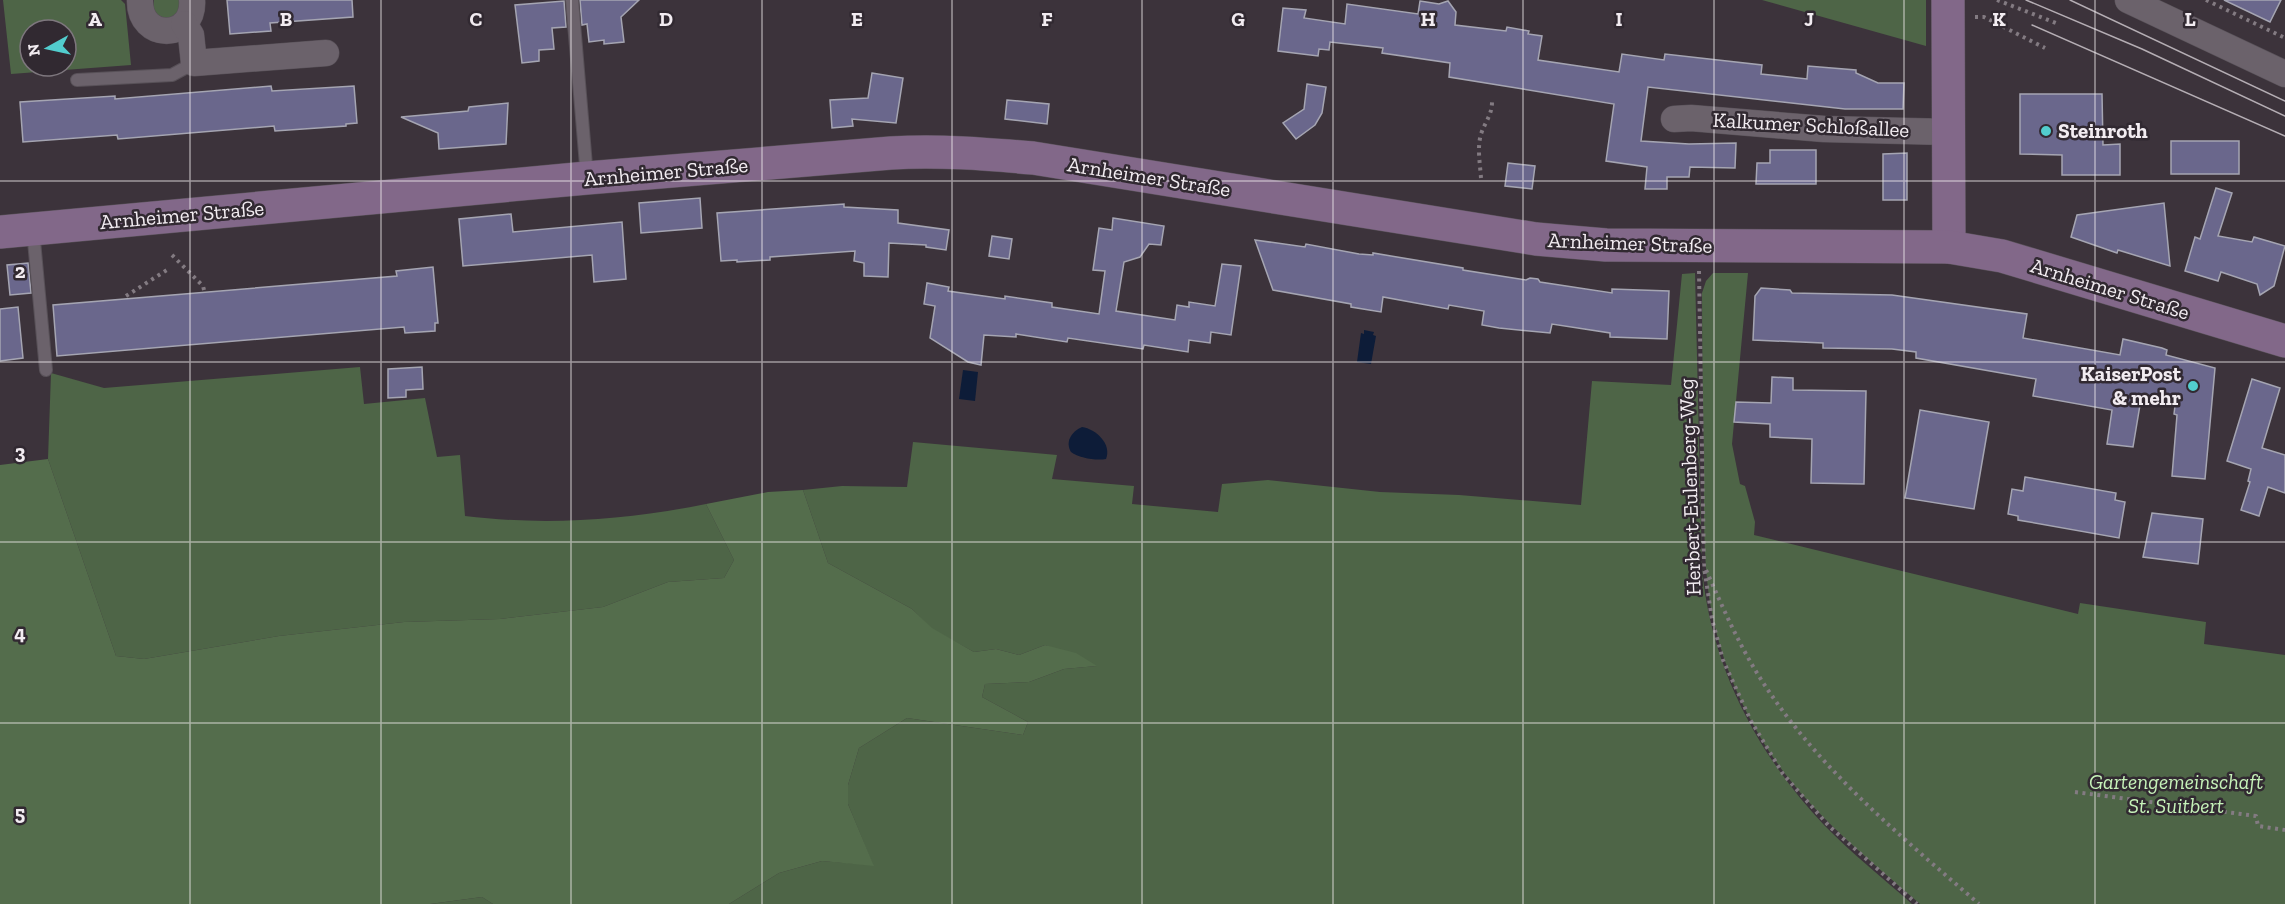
<svg xmlns="http://www.w3.org/2000/svg" width="2285" height="904" font-family="'Zilla Slab',serif">
  <rect width="100%" height="100%" fill="#3c333b"/>
  <g fill="#4e6547" fill-rule="evenodd">
    <path d="M3,0h118l4,4 6,61 -120,9zM30,30h36v36h-36z"/>
    <path d="M154,0h25v11l-9,8 -11,-2 -6,-9z"/>
    <path d="M1762,0h164v46z"/>
    <path d="M1695,273l7,294c8,98 55,187 122,258 27,28 59,53 88,79h-1183l50,-31 43,-12 51,4 -25,-61v-19l11,-37 48,-30 116,17 5,-13 -46,-25 3,-13 44,-2 35,-13 32,-3 -51,-21 -26,10 -23,-6 -22,3 -42,-23 -20,-20 -84,-46 -25,-73 39,-4 65,1 6,-45 144,13 -5,24 82,7 -2,18 86,8 4,-28 46,-4 112,12 79,3 122,10 11,-124 79,4 11,-111z"/>
    <path d="M1713,273h35l-16,171 8,40 5,2 10,36 -1,13 324,79 2,-11 126,19 -2,22 81,11v249h-365c-47,-41 -96,-80 -134,-129 -40,-52 -70,-121 -78,-186 -5,-42 -4,-85 -4,-128 -1,-56 -2,-112 -2,-168l4,-12z"/>
    <path d="M360,367l4,37 61,-6 12,59 23,-2 5,61c81,10 161,4 241,-12l28,56 -10,18 -56,4 -65,25 -103,12 -96,3 -125,14 -135,23 -28,-3 -68,-197 3,-86 53,15z"/>
    <path d="M482,897l11,7h-63z"/>
  </g>
  <path fill="#546d4c" d="M48,459l68,197 28,3 135,-23 125,-14 96,-3 103,-12 65,-25 56,-4 10,-18 -28,-56 62,-12 35,-2 25,73 84,46 20,19 42,24 22,-3 23,6 26,-10 31,8 21,13 -33,3 -35,13 -44,2 -3,13 46,25 -5,13 -116,-17 -48,30 -11,37v19l26,62 -52,-5 -43,12 -50,31h-236l-11,-7 -52,7h-430v-439z"/>
  <g fill="#0d1c38">
    <path d="M1364,330l10,2 -1,3 3,1 -5,28 -14,-2 4,-29 3,1z"/>
    <path d="M963,370l15,2 -3,29 -16,-2z"/>
    <path d="M1082,427c14,2 30,17 24,32 -10,2 -27,-1 -35,-7 -6,-10 0,-20 11,-25z"/>
  </g>
  <g fill="#6a678c" stroke="#a5a5b2" stroke-width="1.5">
    <path d="M227,0h125l1,17 -83,6 1,8 -41,3z"/>
    <path d="M580,0h59l-18,17 3,25 -20,2v-4l-15,2 -2,-18 -5,1z"/>
    <path d="M2224,0h57l-11,22z"/>
    <path d="M564,1l2,26 -14,1 2,21 -15,1v11l-17,2 -7,-58z"/>
    <path d="M1420,1l19,3 9,-3 8,11 -1,13 51,6 1,-4 22,4 -1,3 14,2 -4,24 81,12 3,-18 42,6 1,-6 97,11 -1,9 46,5 1,-13 48,4v3l22,10h26l-1,26h-58l-197,-22 -7,54 48,3 47,-1 -1,25 -45,-1 -1,10h-22v12h-22l2,-22 -41,-6 8,-57 -165,-27 1,-14 -68,-10 1,-5 -53,-6 -1,8 -10,-1 -1,7 -40,-5 5,-43 23,2 -2,8 41,6 2,-20 71,10z"/>
    <path d="M872,73l31,5 -7,45 -44,-4 1,7 -21,2 -2,-28 38,-2z"/>
    <path d="M1307,84l19,3 -4,26 -7,12 -19,14 -13,-16 21,-14z"/>
    <path d="M271,86l1,5 82,-5 3,37 -11,1v2l-71,5 -1,-5 -156,13 -1,-4 -94,7 -3,-40 95,-6v3z"/>
    <path d="M2020,94h82l1,51 17,-1v31h-58v-20l-42,-1z"/>
    <path d="M1007,100l42,4 -2,20 -42,-5z"/>
    <path d="M508,103l-2,41 -67,5 -1,-16 -37,-16 67,-6 1,-4z"/>
    <rect x="2171" y="141" width="68" height="33"/>
    <path d="M1770,150h46v34h-60l1,-21h13z"/>
    <path d="M1907,153v47h-24v-46z"/>
    <path d="M1508,163l27,3 -3,23 -27,-3z"/>
    <path d="M2216,188l16,5 -14,43 34,6 2,-5 31,9 -11,40 -14,9 -3,-11 -36,-12 -3,9 -33,-10 10,-34 5,2z"/>
    <path d="M700,198l2,30 -61,5 -2,-30z"/>
    <path d="M2164,203l6,63 -52,-16 -1,3 -46,-16 6,-22z"/>
    <path d="M844,204v3l54,3v13l51,7 -3,20 -20,-3v-2l-37,-2 -1,34 -24,-1v-13l-10,-2 1,-10 -85,6v3l-33,2v-2l-16,1 -4,-48z"/>
    <path d="M511,214l2,18 109,-10 4,57 -32,3 -2,-27 -129,11 -4,-47z"/>
    <path d="M1113,218l51,8 -3,19 -12,-1 -9,13 -16,5 -8,49 59,9 2,-15 12,2v-5l26,4 7,-42 19,2 -10,69 -20,-3 -1,11 -21,-3 -1,12 -44,-7 -1,4 -75,-11 -1,4 -51,-8v3l-32,-2 -3,30 -13,-3 -38,-24 5,-32 -11,-2 3,-21 22,4 -1,4 57,8v-3l47,7v4l47,7 6,-43 -12,-1 6,-42 13,2z"/>
    <path d="M992,236l20,3 -3,20 -20,-3z"/>
    <path d="M1255,240l50,7 1,-3 53,10 14,1v-2l90,15v2l63,10 4,-2 8,1 2,3 72,11v-4l57,2 -2,48 -57,-2v-4l-58,-9 -2,9 -51,-5 -17,-3 2,-14 -35,-6 -1,4 -65,-12 -2,15 -30,-5v-3l-78,-14z"/>
    <path d="M28,263l3,30 -21,2 -3,-30z"/>
    <path d="M433,267l5,56h-3v8l-30,2 -1,-6 -347,29 -4,-51 344,-29 -1,-5z"/>
    <path d="M1761,288l29,2 2,3 100,2 135,19 -4,24 97,17 3,-16 39,9 5,2 -1,5 49,13 -10,111 -33,-3 5,-61 -3,-1 1,-8 -34,-7 -8,48 -26,-3 5,-34 -79,-14 3,-17 -120,-21v-6l-24,-3 -69,-1v-5l-70,-3 2,-44z"/>
    <path d="M18,307l5,51 -23,3v-52z"/>
    <path d="M422,367l1,22 -17,1v7l-18,1v-29z"/>
    <path d="M1772,377l21,1v12l73,1 -2,93 -53,-1 1,-44 -42,-2v-13l-36,-2 2,-20 35,1z"/>
    <path d="M2252,379l28,9 -18,60 23,7v38l-17,-6 -9,29 -18,-6 9,-28 -2,-1 3,-12 -24,-8z"/>
    <path d="M1920,410l69,12 -15,87 -69,-11z"/>
    <path d="M2025,477l91,16 -1,7 10,2 -6,36 -101,-18v-4l-10,-2 4,-25 11,2z"/>
    <path d="M2152,513l51,6 -5,45 -55,-7z"/>
  </g>
  <g fill="none" stroke-linecap="round" stroke-linejoin="round">
    <g stroke="#585158" stroke-width="14">
      <g id="lane">
        <path d="M572,0l15,177"/>
        <path d="M77,80l95,-5 22,-12"/>
        <path d="M33,230l13,140"/>
      </g>
    </g>
    <g stroke="#585158" stroke-width="27">
      <g id="street">
        <path d="M140,0c-1,42 55,40 52,0"/>
        <path d="M2128,0l157,74"/>
        <path d="M184,24l7,11 3,28 132,-10"/>
        <path d="M1674,119l17,-1 133,11 124,3"/>
      </g>
    </g>
    <g stroke="#585158" stroke-width="34">
      <g id="secondary">
        <path d="M1948,0l1,247"/>
        <path d="M0,232l587,-54 304,-25c48,-3 95,1 142,5l503,81 70,6 343,2 53,9 283,85"/>
      </g>
    </g>
    <g stroke="#837b82" stroke-width="4" stroke-dasharray="3 4.5" stroke-linecap="butt">
      <path d="M1997,0l59,23"/>
      <path d="M2206,0l79,38"/>
      <path d="M1975,17h9l61,31"/>
      <path d="M1481,178c-1,-15 -4,-30 0,-44 4,-12 11,-19 11,-32"/>
      <path d="M172,255l31,31 1,4"/>
      <path d="M1699,271l5,296 8,52 11,41 28,61 32,53 46,52 88,78"/>
      <path d="M126,296l44,-28"/>
      <path d="M1706,570c18,40 35,80 60,117 56,85 137,151 213,217"/>
      <path d="M2075,792l181,24 2,10 27,4"/>
    </g>
    <use href="#lane" stroke="#6b626b" stroke-width="12"/>
    <use href="#street" stroke="#6b626b" stroke-width="26"/>
    <use href="#secondary" stroke="#826889" stroke-width="33"/>
    <g stroke="#b5aeb4" stroke-width="1.5">
      <path d="M2026,0l116,49 143,67"/>
      <path d="M2070,0l215,101"/>
      <path d="M2032,25l253,111"/>
    </g>
  </g>
  <path fill="none" stroke="#f2ecf1" stroke-width="1.5" stroke-opacity="0.55" d="M190,0v904M381,0v904M571,0v904M762,0v904M952,0v904M1142,0v904M1333,0v904M1523,0v904M1714,0v904M1904,0v904M2095,0v904M0,181h2285M0,362h2285M0,542h2285M0,723h2285"/>
  <g fill="#52cdce" stroke="#312931" stroke-width="2">
    <circle cx="2046" cy="131" r="6"/>
    <circle cx="2193" cy="386" r="6"/>
  </g>
  <g text-anchor="middle" stroke-width="5" stroke-linejoin="round" paint-order="stroke">
    <g font-size="21" fill="#f2ecf1" stroke="#312931">
      <text transform="translate(1811 125) rotate(3)" y="7">Kalkumer Schloßallee</text>
      <text transform="translate(666 172) rotate(-5)" y="7">Arnheimer Straße</text>
      <text transform="translate(1149 177) rotate(9)" y="7">Arnheimer Straße</text>
      <text transform="translate(182 215) rotate(-5)" y="7">Arnheimer Straße</text>
      <text transform="translate(1630 243) rotate(2)" y="7">Arnheimer Straße</text>
      <text transform="translate(2110 289) rotate(17)" y="7">Arnheimer Straße</text>
      <text transform="translate(1690 487) rotate(-92)" y="7">Herbert-Eulenberg-Weg</text>
    </g>
    <g font-size="21" font-weight="bold" fill="#f2ecf1" stroke="#312931" text-anchor="start">
      <text x="2058" y="138">Steinroth</text>
      <text x="2181" y="381" text-anchor="end">KaiserPost<tspan x="2181" dy="24">&amp; mehr</tspan></text>
    </g>
    <g font-size="21" font-style="italic" fill="#c6f2b9" stroke="#312931">
      <text x="2176" y="789">Gartengemeinschaft<tspan x="2176" dy="24">St. Suitbert</tspan></text>
    </g>
  </g>
  <g font-size="20" text-anchor="middle" font-weight="bold" fill="#f2ecf1" stroke="#312931" stroke-width="5" stroke-linejoin="round" paint-order="stroke">
    <text x="95" y="26">A</text>
    <text x="286" y="26">B</text>
    <text x="476" y="26">C</text>
    <text x="666" y="26">D</text>
    <text x="857" y="26">E</text>
    <text x="1047" y="26">F</text>
    <text x="1238" y="26">G</text>
    <text x="1428" y="26">H</text>
    <text x="1619" y="26">I</text>
    <text x="1809" y="26">J</text>
    <text x="1999" y="26">K</text>
    <text x="2190" y="26">L</text>
    <text x="20" y="278">2</text>
    <text x="20" y="459">3</text>
    <text x="20" y="640">4</text>
    <text x="20" y="820">5</text>
  </g>
  <g transform="translate(48 48) rotate(262)"><circle r="28" fill="#312931" stroke="#7e777e" stroke-width="1.5"/>
  <path d="M0-4.5L10 22L0 15L-10 22Z" fill="#52cdce"/>
  <text y="-9" font-size="16" font-weight="bold" text-anchor="middle" fill="#f2ecf1">N</text>
  </g>
</svg>
